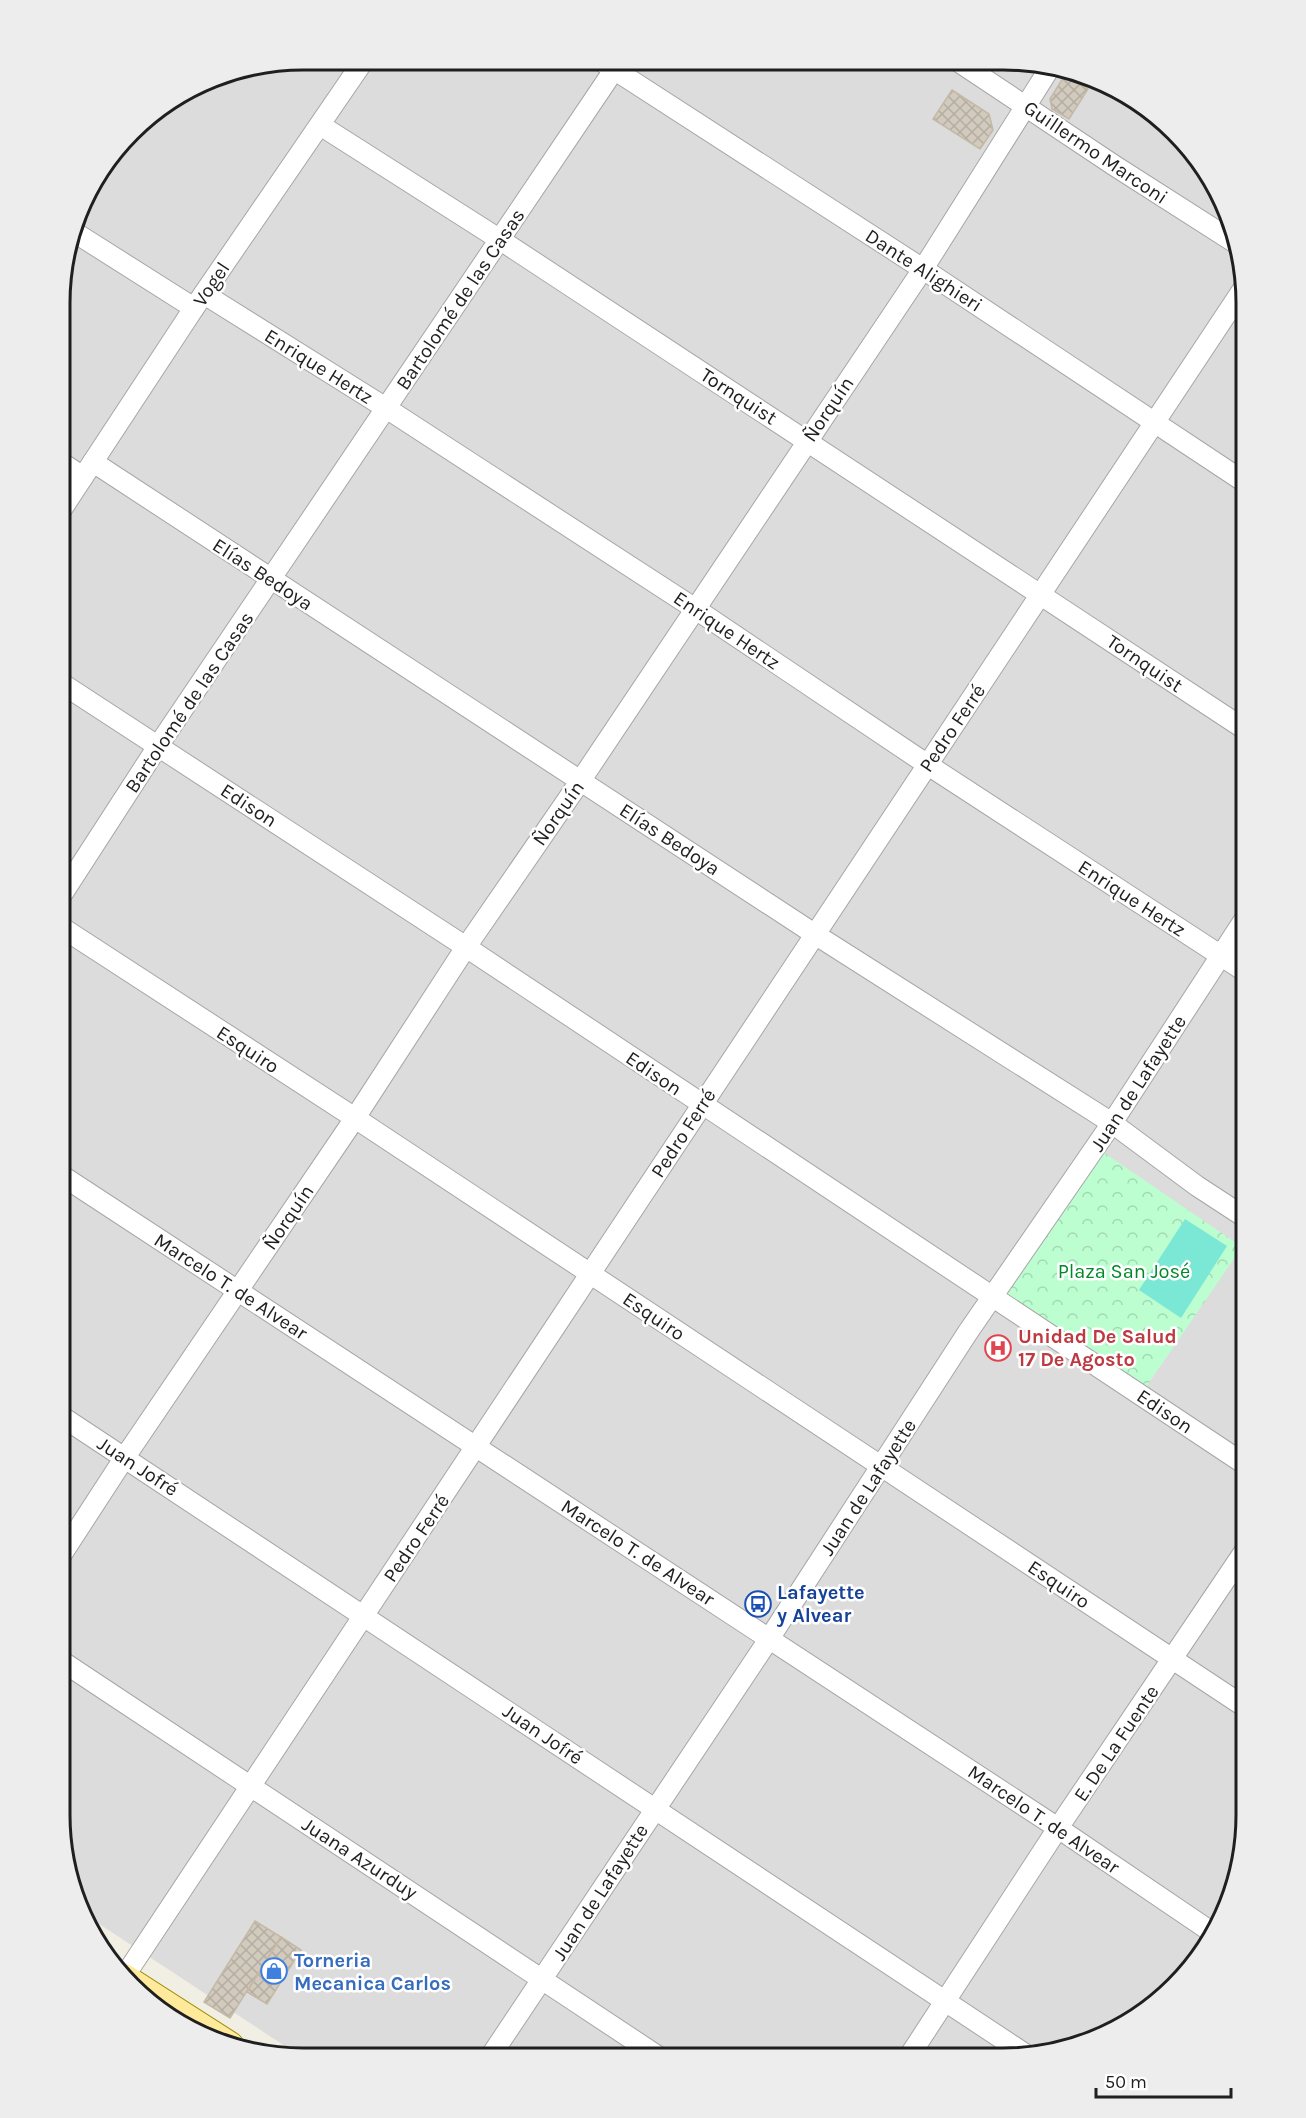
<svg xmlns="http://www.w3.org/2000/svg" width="1306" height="2118" font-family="Karla,sans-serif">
  <defs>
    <pattern id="park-crowns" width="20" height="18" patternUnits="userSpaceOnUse" patternTransform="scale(1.5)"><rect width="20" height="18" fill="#bdfed1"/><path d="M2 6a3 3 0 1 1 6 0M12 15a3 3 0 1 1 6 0" fill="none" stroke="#a2d9b3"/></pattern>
    <pattern id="building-cross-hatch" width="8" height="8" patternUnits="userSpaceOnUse" patternTransform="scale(1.5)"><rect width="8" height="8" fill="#d1cabd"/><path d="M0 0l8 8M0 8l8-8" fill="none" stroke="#b3ada2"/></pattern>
  </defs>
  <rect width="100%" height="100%" fill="#f1efe4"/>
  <path fill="#dddcdc" d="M304,60l731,2 61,17 55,32 45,45 32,55 18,93 -1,1527 -17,76 -32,55 -46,46 -55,32 -92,18 -703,-2 -219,-144 -3,-5 -18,-93 2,-1542 23,-77 58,-74 68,-43z"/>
  <path fill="url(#park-crowns)" d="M1103,1152l139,95 -98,143 -139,-96z"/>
  <path fill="#7be7d5" d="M1185,1219l42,27 -46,72 -42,-28z"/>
  <g fill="url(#building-cross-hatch)" stroke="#c4b9a5" stroke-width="1.5">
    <path d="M1065,75l23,14 -19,30 -17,-10 -2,-10z"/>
    <path d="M952,90l37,24 4,16 -13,19 -47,-30z"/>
    <path d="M255,1921l26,16 -51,81 -26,-16z"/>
    <path d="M281,1937l20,13 -34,54 -20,-12z"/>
  </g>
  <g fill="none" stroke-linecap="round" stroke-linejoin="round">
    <g stroke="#a6a6a6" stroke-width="22">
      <g id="minor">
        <path d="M601,61l322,208 323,214"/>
        <path d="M959,62l156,104 119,76"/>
        <path d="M320,125l179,114 747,491"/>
        <path d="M74,232l120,76"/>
        <path d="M204,294l182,114 308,200 234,157 318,207"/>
        <path d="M93,462l723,473 296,188 85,63 49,32"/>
        <path d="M62,463l21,14"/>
        <path d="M62,509l132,-201 170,-248"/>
        <path d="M61,683l405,264 780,518"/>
        <path d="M61,896l97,-150 462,-685"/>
        <path d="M61,927l294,191 890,589"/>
        <path d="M61,1175l997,653 155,105"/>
        <path d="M61,1416l964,638"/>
        <path d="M60,1557l65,-100 230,-339 111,-171 115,-167 342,-511 128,-203"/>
        <path d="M60,1660l599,397"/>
        <path d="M124,1977l1119,-1688"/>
        <path d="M490,2057l279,-418 199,-307 144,-209 134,-206"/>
        <path d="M908,2058l150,-230 188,-279"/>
      </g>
    </g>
    <g stroke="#9a8900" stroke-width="28">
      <path id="major" d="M124,1977l106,68"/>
    </g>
    <use href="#minor" stroke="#fff" stroke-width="20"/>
    <use href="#major" stroke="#ffea9b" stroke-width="26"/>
  </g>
  <defs>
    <g id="hospital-ring" transform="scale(1.35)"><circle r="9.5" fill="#fff" stroke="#e0444e" stroke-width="1.5"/><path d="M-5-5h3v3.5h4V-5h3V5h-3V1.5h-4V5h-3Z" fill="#e0444e"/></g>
    <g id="bus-ring" transform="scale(1.35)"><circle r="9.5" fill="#fff" stroke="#1a4fb4" stroke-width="1.5"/><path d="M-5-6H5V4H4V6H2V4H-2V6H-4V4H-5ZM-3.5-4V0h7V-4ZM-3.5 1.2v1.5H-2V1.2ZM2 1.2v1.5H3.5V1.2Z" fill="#1a4fb4"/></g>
    <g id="shop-ring" transform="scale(1.35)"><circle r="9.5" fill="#fff" stroke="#3f7fe0" stroke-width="1.5"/><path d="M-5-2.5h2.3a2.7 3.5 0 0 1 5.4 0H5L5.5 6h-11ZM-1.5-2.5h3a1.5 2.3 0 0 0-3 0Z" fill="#3f7fe0"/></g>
  </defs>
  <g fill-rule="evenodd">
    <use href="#hospital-ring" x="998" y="1348"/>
    <use href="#bus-ring" x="758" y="1604"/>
    <use href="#shop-ring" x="274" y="1971"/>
  </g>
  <g text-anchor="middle" stroke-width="5" stroke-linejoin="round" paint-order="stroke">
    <g font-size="20" fill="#1f1f1f" stroke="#fff">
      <text transform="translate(1096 152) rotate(34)" y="7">Guillermo Marconi</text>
      <text transform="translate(924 270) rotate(33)" y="7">Dante Alighieri</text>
      <text transform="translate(211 284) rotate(-56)" y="7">Vogel</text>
      <text transform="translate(460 299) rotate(-56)" y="7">Bartolomé de las Casas</text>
      <text transform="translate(319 366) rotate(32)" y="7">Enrique Hertz</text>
      <text transform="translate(739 396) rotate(33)" y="7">Tornquist</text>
      <text transform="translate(828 409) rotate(-56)" y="7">Ñorquín</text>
      <text transform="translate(263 574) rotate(33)" y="7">Elías Bedoya</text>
      <text transform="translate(727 630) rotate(34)" y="7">Enrique Hertz</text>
      <text transform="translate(1145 663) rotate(34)" y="7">Tornquist</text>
      <text transform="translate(189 702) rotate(-56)" y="7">Bartolomé de las Casas</text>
      <text transform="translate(952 728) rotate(-56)" y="7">Pedro Ferré</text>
      <text transform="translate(249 805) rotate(33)" y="7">Edison</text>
      <text transform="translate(558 813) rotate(-55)" y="7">Ñorquín</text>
      <text transform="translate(670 839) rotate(33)" y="7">Elías Bedoya</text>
      <text transform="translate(1132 898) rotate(33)" y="7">Enrique Hertz</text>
      <text transform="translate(248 1049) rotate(33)" y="7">Esquiro</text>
      <text transform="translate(654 1073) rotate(34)" y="7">Edison</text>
      <text transform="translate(1138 1083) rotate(-57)" y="7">Juan de Lafayette</text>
      <text transform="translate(683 1133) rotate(-57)" y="7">Pedro Ferré</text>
      <text transform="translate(288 1217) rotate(-56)" y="7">Ñorquín</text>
      <text transform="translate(231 1286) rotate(33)" y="7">Marcelo T. de Alvear</text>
      <text transform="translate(654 1316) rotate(34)" y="7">Esquiro</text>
      <text transform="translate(1165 1411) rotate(34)" y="7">Edison</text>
      <text transform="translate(138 1466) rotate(33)" y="7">Juan Jofré</text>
      <text transform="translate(868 1487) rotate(-57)" y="7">Juan de Lafayette</text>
      <text transform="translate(416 1538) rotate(-56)" y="7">Pedro Ferré</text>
      <text transform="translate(638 1552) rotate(33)" y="7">Marcelo T. de Alvear</text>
      <text transform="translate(1059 1584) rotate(34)" y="7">Esquiro</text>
      <text transform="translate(543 1734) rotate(34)" y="7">Juan Jofré</text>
      <text transform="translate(1116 1743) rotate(-56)" y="7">E. De La Fuente</text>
      <text transform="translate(1044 1819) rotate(34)" y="7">Marcelo T. de Alvear</text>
      <text transform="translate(360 1858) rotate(33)" y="7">Juana Azurduy</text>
      <text transform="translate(600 1892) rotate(-57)" y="7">Juan de Lafayette</text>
    </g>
    <g font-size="20" fill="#02882b" stroke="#fff">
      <text x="1124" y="1278">Plaza San José</text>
    </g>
    <g font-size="20" font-weight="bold" fill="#be3a42" stroke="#fff" text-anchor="start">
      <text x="1018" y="1343">Unidad De Salud<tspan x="1018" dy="23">17 De Agosto</tspan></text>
    </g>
    <g font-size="20" font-weight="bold" fill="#164399" stroke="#fff" text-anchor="start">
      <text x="777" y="1599">Lafayette<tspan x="777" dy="23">y Alvear</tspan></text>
    </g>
    <g font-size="20" font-weight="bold" fill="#366cbe" stroke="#fff" text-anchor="start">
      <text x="294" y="1967">Torneria<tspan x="294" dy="23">Mecanica Carlos</tspan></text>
    </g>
  </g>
  <path d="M0 0H1306V2118H0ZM303 70H1003A233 233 0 0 1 1236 303V1815A233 233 0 0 1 1003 2048H303A233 233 0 0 1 70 1815V303A233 233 0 0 1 303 70Z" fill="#ededed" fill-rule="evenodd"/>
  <path fill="none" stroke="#1f1f1f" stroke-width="3" d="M303 70H1003A233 233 0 0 1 1236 303V1815A233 233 0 0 1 1003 2048H303A233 233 0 0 1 70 1815V303A233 233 0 0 1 303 70Z"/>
  <path d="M1096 2088v9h135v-9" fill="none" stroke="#1f1f1f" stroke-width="3"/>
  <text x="1105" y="2088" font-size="18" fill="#1f1f1f" stroke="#ffffff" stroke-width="4.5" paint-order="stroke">50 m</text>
</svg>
